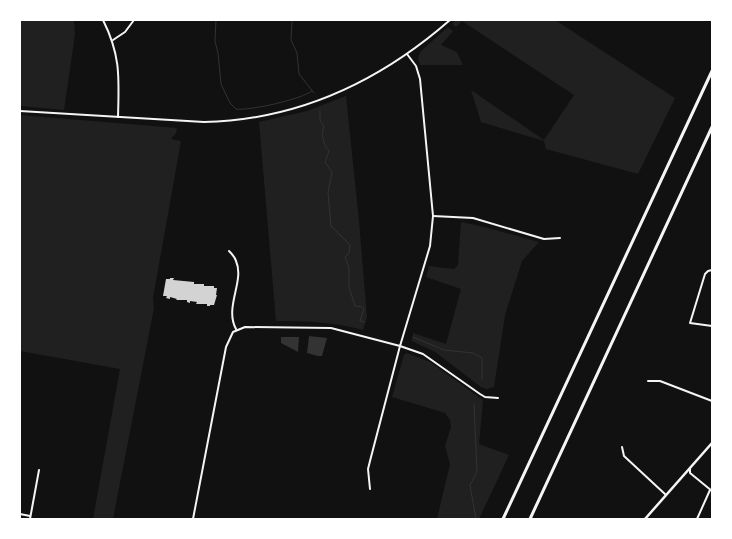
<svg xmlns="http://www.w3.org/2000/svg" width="732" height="539" font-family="'Archivo Narrow',sans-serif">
  <rect width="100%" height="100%" fill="#111"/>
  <g fill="#202020">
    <path d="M20,20h54l1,14 -11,76 -44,-4z"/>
    <path d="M456,20h99l120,78 -37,76 -92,-25 -2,-8 -63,-19 -10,-32 73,50 30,-45 -112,-74 -6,6 -4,-3z"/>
    <path d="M448,27l5,4 -12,14 16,7 6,13h-43l-2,-6 2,-7z"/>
    <path d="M346,96l13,125 8,96 -4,13c-29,-8 -57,-9 -87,-9l-17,-199 48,-11z"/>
    <path d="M20,115l157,13 -1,5 -5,6 10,2 -28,157 1,10 -41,211h-20l27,-150 -100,-18z"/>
    <path d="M461,222l24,5 54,15 -17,19 -17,54 -11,72 -7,2 -6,-2 -46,-35 -23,-11 1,-8 33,11 15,-55 -35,-12 3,-11 25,3 4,-4z"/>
    <path d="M407,353l23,9 53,38 -4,44 30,11 -30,64h-42l13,-55 -5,-18 6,-19 -1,-7 -5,-7 -53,-16 12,-42z"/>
  </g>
  <g fill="#333">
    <path d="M309,336l18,2 -5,18h-4l-11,-3z"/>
    <path d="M281,337h18l-1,15 -17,-9z"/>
  </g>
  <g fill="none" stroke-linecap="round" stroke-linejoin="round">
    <g stroke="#333" stroke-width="1">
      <path d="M216,20l-1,21 3,12 3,31 9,19 6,6c14,2 66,-10 76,-18"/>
      <path d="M292,20l-1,20 6,13 2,21 15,19"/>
      <path d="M320,110v11l4,5c-3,9 -1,18 5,25l-4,11 7,10 -4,20 3,34 19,19 -1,8 -4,4 4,11v19l6,19 8,1 1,2 -4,12 4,1"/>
      <path d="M413,337l31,13 29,3 9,5v21"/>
      <path d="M474,404l3,68 -7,13 6,34"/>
    </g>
  </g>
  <path fill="#d3d3d3" d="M170,278h4l-1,2 21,2v2h10v2h10v2h3l-1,7h1l-3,10h-4v1h-3v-2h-11l1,-2 -7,-1v2l-3,-1v-2h-11l1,-1 -7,-2v2l-4,-1 1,-2h-4l3,-17h4z"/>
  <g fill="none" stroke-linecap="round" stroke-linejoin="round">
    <g stroke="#f5f5f5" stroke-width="2">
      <path d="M103,20c18,36 16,58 15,97"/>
      <path d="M113,40l12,-8 9,-12"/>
      <path d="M433,216l40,2 71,21 16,-1"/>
      <path d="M229,251c3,3 6,6 7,10 9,20 -12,46 0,68"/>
      <path d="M712,270l-4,1 -3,3 -15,49 22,3"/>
      <path d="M648,381h12l52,20"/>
      <path d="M622,447l2,9 42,39"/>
      <path d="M690,468v5l22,18"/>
      <path d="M370,489l-2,-20 2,-8 30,-115 23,8 57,40 5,3 13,1"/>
      <path d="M20,514l10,2"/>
      <path d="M30,519l9,-49"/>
      <path d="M697,519l13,-29"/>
    </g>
    <g stroke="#f5f5f5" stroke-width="2">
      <path d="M20,111l184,11c95,-2 175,-40 246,-102"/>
      <path d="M193,519l33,-172 7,-15 12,-5 86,1 69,18 30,-100 3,-30 -13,-137 -4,-13 -9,-12"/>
    </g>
    <path stroke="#f5f5f5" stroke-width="2.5" d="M645,519l67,-76"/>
    <g stroke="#f5f5f5" stroke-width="3">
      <path d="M503,519l209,-448"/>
      <path d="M530,519l182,-392"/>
    </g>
  </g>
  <rect width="732" height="539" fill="none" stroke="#ffffff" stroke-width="42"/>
</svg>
